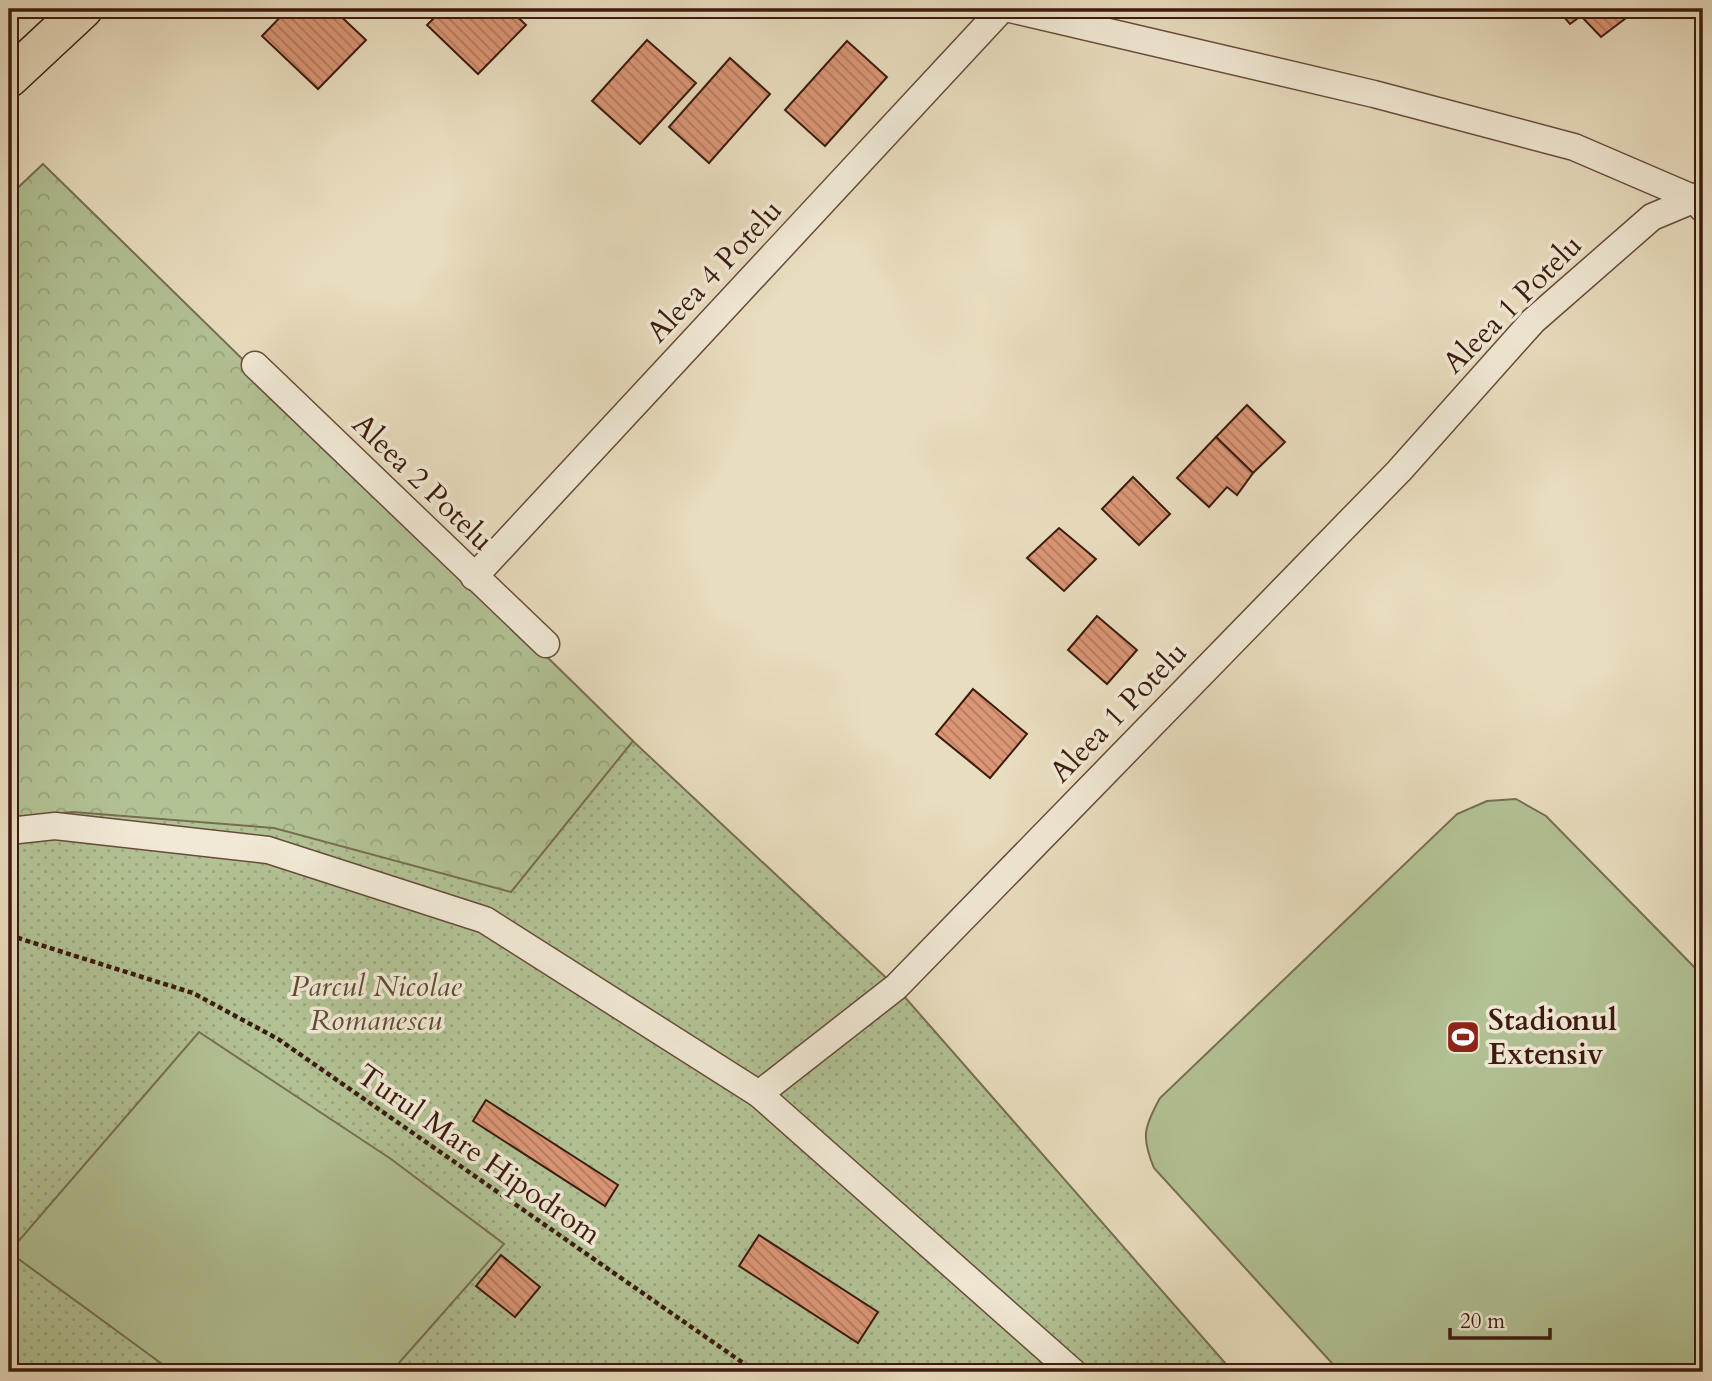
<svg xmlns="http://www.w3.org/2000/svg" width="1712" height="1381" font-family="Cardo,serif">
  <defs>
    <pattern id="grass-dots" width="8" height="8" patternUnits="userSpaceOnUse" patternTransform="scale(1.75)"><rect width="8" height="8" fill="#b2c295"/><path d="M2 2h.1M6 6h.1" fill="none" stroke="#9aa67f" stroke-width="1.8" stroke-linecap="round"/></pattern>
    <pattern id="forest-crowns" width="20" height="18" patternUnits="userSpaceOnUse" patternTransform="scale(1.75)"><rect width="20" height="18" fill="#b2c295"/><path d="M2 6a3 3 0 1 1 6 0M12 15a3 3 0 1 1 6 0" fill="none" stroke="#9aa67f"/></pattern>
    <pattern id="building-back-hatch" width="6" height="6" patternUnits="userSpaceOnUse" patternTransform="scale(1.75)"><rect width="6" height="6" fill="#db9675"/><path d="M-1 5l2 2M0 0l6 6M5-1l2 2" fill="none" stroke="#b37a5e"/></pattern>
  </defs>
  <rect width="100%" height="100%" fill="#e9ddbf"/>
  <filter id="stains"><feTurbulence type="fractalNoise" baseFrequency=".00286" numOctaves="4"/><feColorMatrix values="0 0 0 0 .2 0 0 0 0 .09 0 0 0 0 .02 0 0 0 .5 -.17"/></filter>
  <radialGradient id="worn" r=".72"><stop offset=".6" stop-color="#630" stop-opacity="0"/><stop offset="1" stop-color="#630" stop-opacity=".3"/></radialGradient>
  <path fill="url(#grass-dots)" stroke="#776e52" stroke-width="2" d="M9,196l457,389 430,402 337,385h-1224z"/>
  <path fill="url(#forest-crowns)" stroke="#776e52" stroke-width="2" d="M43,164l590,577 -122,151 -237,-64 -201,-16 -64,6v-622z"/>
  <g fill="#b2c295" stroke="#776e52" stroke-width="2">
    <path d="M1516,799l30,17 157,160v396h-363l-186,-204c-13,-31 -10,-41 6,-70l297,-284 30,-13z"/>
    <path d="M199,1032l192,127 113,85 -113,128h-218l-164,-120z"/>
  </g>
  <g fill="url(#building-back-hatch)" stroke="#3c1b0f" stroke-width="2">
    <path d="M288,9h45l33,31 -48,49 -56,-53z"/>
    <path d="M443,9h66l17,16 -48,49 -51,-49z"/>
    <path d="M1557,9h81l-37,28 -20,-21 -11,8z"/>
    <path d="M647,40l49,43 -56,61 -48,-43z"/>
    <path d="M847,41l40,36 -62,69 -40,-36z"/>
    <path d="M730,58l40,36 -61,69 -40,-36z"/>
    <path d="M1247,405l38,37 -32,31 -37,-36z"/>
    <path d="M1216,437l37,36 -16,22 -10,-8 -18,20 -32,-29z"/>
    <path d="M1133,477l37,37 -31,31 -37,-36z"/>
    <path d="M1059,528l37,31 -32,32 -37,-33z"/>
    <path d="M1097,616l40,34 -30,34 -39,-34z"/>
    <path d="M973,689l54,45 -37,44 -54,-44z"/>
    <path d="M486,1100l132,85 -13,21 -132,-85z"/>
    <path d="M759,1235l119,77 -20,31 -119,-77z"/>
    <path d="M501,1255l39,32 -25,30 -39,-31z"/>
  </g>
  <g fill="none" stroke-linecap="round" stroke-linejoin="round">
    <g stroke="#674c3b" stroke-width="29">
      <g id="street">
        <path d="M1010,9l364,85 200,53 121,52 7,9"/>
        <path d="M255,365l291,279"/>
        <path d="M474,577l528,-568"/>
        <path d="M9,831l46,-5 213,24 217,70 274,174 314,278"/>
        <path d="M759,1094l137,-107 503,-516 134,-150 119,-104 43,-18 8,-6"/>
      </g>
    </g>
    <g stroke="#3c1b0f" stroke-width="41">
      <path id="primary" d="M9,78l74,-69"/>
    </g>
    <path stroke="#3c1b0f" stroke-width="4.5" stroke-dasharray="5 3.5" stroke-linecap="butt" d="M9,938l6,-1 178,56 85,46 478,333"/>
    <use href="#street" stroke="#f1e9d5" stroke-width="26"/>
    <use href="#primary" stroke="#e9ddbf" stroke-width="38"/>
  </g>
  <defs>
    <g id="stadium-square" transform="scale(1.75)"><rect x="-9" y="-9" width="18" height="18" rx="4" fill="#8f2418" stroke="#f1e9d5"/><path d="M0-5a6.5 5 0 1 0 0 10a6.5 5 0 1 0 0-10ZM-3.5-1.8h7v3.6h-7Z" fill="#fff"/></g>
  </defs>
  <g fill-rule="evenodd">
    <use href="#stadium-square" x="1463" y="1037"/>
  </g>
  <g text-anchor="middle" stroke-width="7" stroke-linejoin="round" paint-order="stroke">
    <g font-size="30" fill="#3c1b0f" stroke="#f1e9d5">
      <text transform="translate(714 271) rotate(-47)" y="10">Aleea 4 Potelu</text>
      <text transform="translate(1512 304) rotate(-45)" y="10">Aleea 1 Potelu</text>
      <text transform="translate(423 482) rotate(44)" y="10">Aleea 2 Potelu</text>
      <text transform="translate(1118 712) rotate(-46)" y="10">Aleea 1 Potelu</text>
      <text transform="translate(479 1154) rotate(35)" y="10">Turul Mare Hipodrom</text>
    </g>
    <g font-size="30" font-style="italic" fill="#5f4d37" stroke="#f1e9d5">
      <text x="376" y="996">Parcul Nicolae<tspan x="376" dy="34">Romanescu</tspan></text>
    </g>
    <g font-size="30" font-weight="bold" fill="#3c1b0f" stroke="#f1e9d5" text-anchor="start">
      <text x="1488" y="1030">Stadionul<tspan x="1488" dy="34">Extensiv</tspan></text>
    </g>
  </g>
  <rect width="1712" height="1381" fill="none" stroke="#e9ddbf" stroke-width="35"/>
  <rect x="10" y="10" width="1691" height="1360" fill="none" stroke="#3c1b0f" stroke-width="3.5"/>
  <rect x="18" y="18" width="1677" height="1346" fill="none" stroke="#3c1b0f" stroke-width="2"/>
  <path d="M1450 1328v10h100v-10" fill="none" stroke="#3c1b0f" stroke-width="3.5"/>
  <text x="1460" y="1328" font-size="21" fill="#3c1b0f" stroke="#f1e9d5" stroke-width="5" paint-order="stroke">20 m</text>
  <rect width="100%" height="100%" filter="url(#stains)"/>
  <rect width="100%" height="100%" fill="url(#worn)"/>
</svg>
